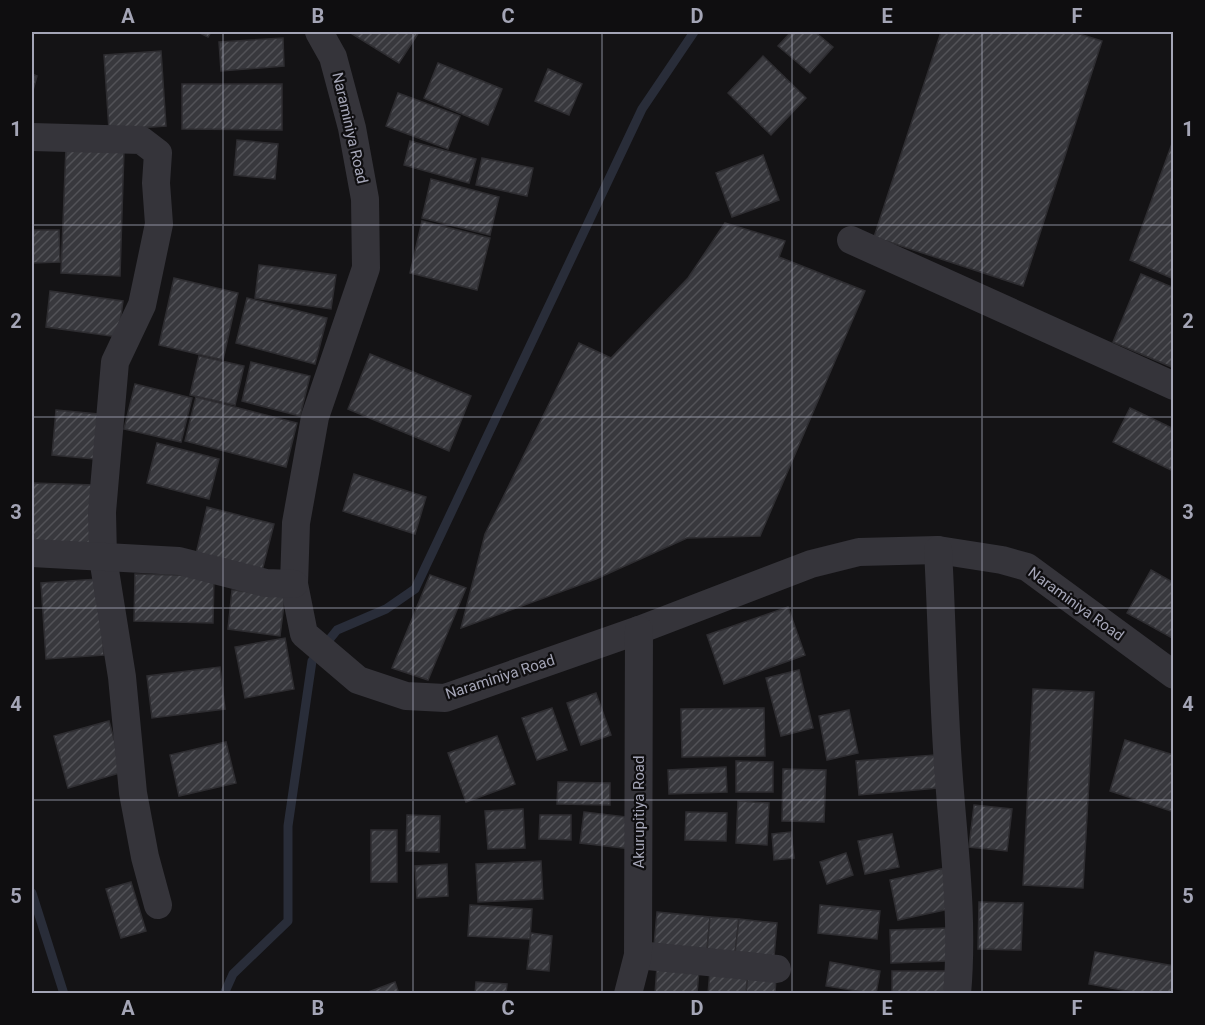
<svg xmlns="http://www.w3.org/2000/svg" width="1205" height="1025" font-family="Roboto,sans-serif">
  <defs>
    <pattern id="building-hatch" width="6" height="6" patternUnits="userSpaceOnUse" patternTransform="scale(1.5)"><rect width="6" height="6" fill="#38383d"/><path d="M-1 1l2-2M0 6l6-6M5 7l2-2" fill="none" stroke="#525257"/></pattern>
  </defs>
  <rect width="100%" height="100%" fill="#141315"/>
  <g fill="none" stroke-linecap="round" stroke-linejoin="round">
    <g stroke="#292d39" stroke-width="9">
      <path d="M32,893l32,101"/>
      <path d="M224,994l9,-20 55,-53v-95l24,-165 25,-31 49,-21 29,-20 227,-480 52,-77"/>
    </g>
  </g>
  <g fill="url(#building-hatch)" stroke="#2e2d31" stroke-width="1.5">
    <path d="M198,32h13l-3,5z"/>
    <path d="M349,32h70l-20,31z"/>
    <path d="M791,32h24l18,15 -23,26 -32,-27z"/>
    <path d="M941,32h132l29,9 -79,245 -149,-49z"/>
    <path d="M283,38l1,28 -63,5 -2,-29z"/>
    <path d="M161,51l5,75 -57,4 -5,-75z"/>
    <path d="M763,56l43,42 -35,37 -43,-42z"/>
    <path d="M438,63l64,26 -14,36 -64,-27z"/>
    <path d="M548,69l34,15 -13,31 -34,-14z"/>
    <path d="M32,74l5,2 -5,18z"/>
    <path d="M182,84h100v46l-100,-1z"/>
    <path d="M398,93l62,23 -12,33 -62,-23z"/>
    <path d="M1174,138v141l-44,-19z"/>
    <path d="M237,140l41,4 -3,35 -41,-4z"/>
    <path d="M410,141l66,18 -7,24 -65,-18z"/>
    <path d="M66,147l58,3 -4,126 -59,-3z"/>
    <path d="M763,155l16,45 -47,17 -16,-44z"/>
    <path d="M482,158l51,10 -6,28 -51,-11z"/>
    <path d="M431,179l68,18 -9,38 -68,-17z"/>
    <path d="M422,221l68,17 -13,52 -67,-17z"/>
    <path d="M725,223l60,18 -6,16 86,34 -105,245 -73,2 -91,41 -135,49 24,-94 94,-191 32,15 77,-80z"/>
    <path d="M32,230h27l1,32 -28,1z"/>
    <path d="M259,265l77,10 -5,34 -76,-11z"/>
    <path d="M1141,274l33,14v80l-61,-26z"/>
    <path d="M174,278l64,15 -15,67 -64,-15z"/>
    <path d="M50,291l73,10 -5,36 -72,-10z"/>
    <path d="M247,298l80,20 -12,46 -79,-21z"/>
    <path d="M370,354l101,42 -22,55 -101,-42z"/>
    <path d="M199,356l45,10 -9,39 -45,-10z"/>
    <path d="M251,362l59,14 -10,40 -58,-15z"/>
    <path d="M135,384l57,14 -11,44 -57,-13z"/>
    <path d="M196,397l101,26 -11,44 -101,-26z"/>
    <path d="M1130,408l44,21v35l-3,6 -58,-28z"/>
    <path d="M56,410l42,4 -4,45 -42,-4z"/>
    <path d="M157,443l62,16 -10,40 -62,-16z"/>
    <path d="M354,474l72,23 -11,37 -72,-23z"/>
    <path d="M32,483l62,2 -2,59 -60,-1z"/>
    <path d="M207,507l67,17 -12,47 -66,-17z"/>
    <path d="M1151,570l23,13v56l-47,-26z"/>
    <path d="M135,574l79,2 -1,47 -79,-2z"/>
    <path d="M430,575l36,13 -38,92 -36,-12z"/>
    <path d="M98,579l6,76 -58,4 -5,-76z"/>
    <path d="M232,590l53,6 -5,40 -52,-7z"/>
    <path d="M788,607l17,48 -81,29 -17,-49z"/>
    <path d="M285,638l9,51 -49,9 -10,-51z"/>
    <path d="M220,667l5,42 -73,9 -5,-42z"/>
    <path d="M799,670l14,58 -32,8 -15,-58z"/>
    <path d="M1033,689l61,3 -11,196 -60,-3z"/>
    <path d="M596,693l15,42 -30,10 -14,-42z"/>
    <path d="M552,708l15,42 -30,10 -15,-42z"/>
    <path d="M764,708l1,48 -83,1 -1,-48z"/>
    <path d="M849,710l9,43 -31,7 -8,-44z"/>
    <path d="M109,721l14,51 -55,16 -14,-52z"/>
    <path d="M497,736l18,48 -49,18 -18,-49z"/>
    <path d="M1125,740l49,15v57l-64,-21z"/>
    <path d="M226,742l10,41 -57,13 -9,-41z"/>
    <path d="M935,755l3,33 -79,7 -3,-34z"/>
    <path d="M736,761l37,1v30h-37z"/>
    <path d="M726,767l1,25 -58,2 -1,-24z"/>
    <path d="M783,769l43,1 -2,52 -42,-1z"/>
    <path d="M558,782l52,1v22l-53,-1z"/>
    <path d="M738,801l31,2 -2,42 -31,-2z"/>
    <path d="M974,805l38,4 -5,42 -38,-4z"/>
    <path d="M523,809l2,39 -37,1 -3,-38z"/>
    <path d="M584,812l50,6 -3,31 -51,-6z"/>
    <path d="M686,812l41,1 -1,28 -41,-1z"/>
    <path d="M407,815l33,1 -1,36 -33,-1z"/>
    <path d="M540,815h31v25l-32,-1z"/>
    <rect x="371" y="830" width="26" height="52"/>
    <path d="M791,832l3,26 -20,2 -2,-26z"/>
    <path d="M892,834l7,33 -34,7 -7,-33z"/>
    <path d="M846,853l7,22 -26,9 -7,-22z"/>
    <path d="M541,861l2,38 -65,3 -2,-38z"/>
    <path d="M447,864l1,32 -31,2 -2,-32z"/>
    <path d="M950,867l9,40 -61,13 -8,-40z"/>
    <path d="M131,882l15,49 -25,7 -15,-49z"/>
    <path d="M979,902l44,1 -2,47 -43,-1z"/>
    <path d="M470,905l62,4 -2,30 -62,-3z"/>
    <path d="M820,905l60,6 -3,28 -59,-6z"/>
    <path d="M657,912l53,5 -3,34 -53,-5z"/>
    <path d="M710,917l29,2 -4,34 -28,-2z"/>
    <path d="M739,919l38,4 -3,34 -39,-4z"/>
    <path d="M947,928l2,33 -58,2 -1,-33z"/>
    <path d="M531,933l21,3 -3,35 -22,-2z"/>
    <path d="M1095,952l79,14v28h-30l-55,-10z"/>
    <path d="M830,962l50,9 -4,23 -50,-8z"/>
    <path d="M657,966l42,4 -2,24h-42z"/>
    <path d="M710,970l38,4 -2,20h-38z"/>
    <rect x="892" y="971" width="55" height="23"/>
    <path d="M748,974l28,3 -1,17h-29z"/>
    <path d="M395,982l4,12h-36z"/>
    <path d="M476,982l31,2 -1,10h-31z"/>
  </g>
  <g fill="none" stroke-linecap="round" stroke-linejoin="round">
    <g stroke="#35343a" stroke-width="28">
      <path d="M319,32l14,25 19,71 13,71 1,69 -51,149 -19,106 -2,61 10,50 54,46 48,16 39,2 194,-68 172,-66 48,-12 79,-2 64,10 25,7 147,108"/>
      <path d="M32,137l109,3 17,13 -2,30 3,41 -17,81 -27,57 -13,150 1,46 19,119 11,116 12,64 13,48"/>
      <path d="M851,240l323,146"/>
      <path d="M938,550c4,72 5,143 10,215 5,76 16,152 9,229"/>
      <path d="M32,553l147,8 87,22 28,1"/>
      <path d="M638,955l139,14"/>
      <path d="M628,994l10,-39 1,-325"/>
    </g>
  </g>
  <path fill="none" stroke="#a4a5b6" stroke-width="1.5" stroke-opacity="0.55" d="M223,32v962M413,32v962M602,32v962M792,32v962M982,32v962M32,225h1142M32,417h1142M32,608h1142M32,800h1142"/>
  <g text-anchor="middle" stroke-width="4.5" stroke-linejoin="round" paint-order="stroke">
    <g font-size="15" fill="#a4a5b6" stroke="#0f0e10">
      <text transform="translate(350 128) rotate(77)" y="5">Naraminiya Road</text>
      <text transform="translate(1076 604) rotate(36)" y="5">Naraminiya Road</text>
      <text transform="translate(500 677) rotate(-18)" y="5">Naraminiya Road</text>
      <text transform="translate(639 812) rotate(-90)" y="5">Akurupitiya Road</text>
    </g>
  </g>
  <rect width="1205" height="1025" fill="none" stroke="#0f0e10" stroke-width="66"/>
  <rect x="33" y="33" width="1139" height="959" fill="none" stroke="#a4a5b6" stroke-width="2"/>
  <g font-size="20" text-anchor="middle" font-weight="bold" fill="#a4a5b6">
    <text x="128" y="23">A</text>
    <text x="318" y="23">B</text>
    <text x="508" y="23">C</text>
    <text x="697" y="23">D</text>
    <text x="887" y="23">E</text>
    <text x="1077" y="23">F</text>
    <text x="16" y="136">1</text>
    <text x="1188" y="136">1</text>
    <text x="16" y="328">2</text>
    <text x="1188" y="328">2</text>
    <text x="16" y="519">3</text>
    <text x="1188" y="519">3</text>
    <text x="16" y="711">4</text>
    <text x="1188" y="711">4</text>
    <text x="16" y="903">5</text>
    <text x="1188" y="903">5</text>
    <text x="128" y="1015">A</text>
    <text x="318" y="1015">B</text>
    <text x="508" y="1015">C</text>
    <text x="697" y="1015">D</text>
    <text x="887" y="1015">E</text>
    <text x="1077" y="1015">F</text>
  </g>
</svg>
